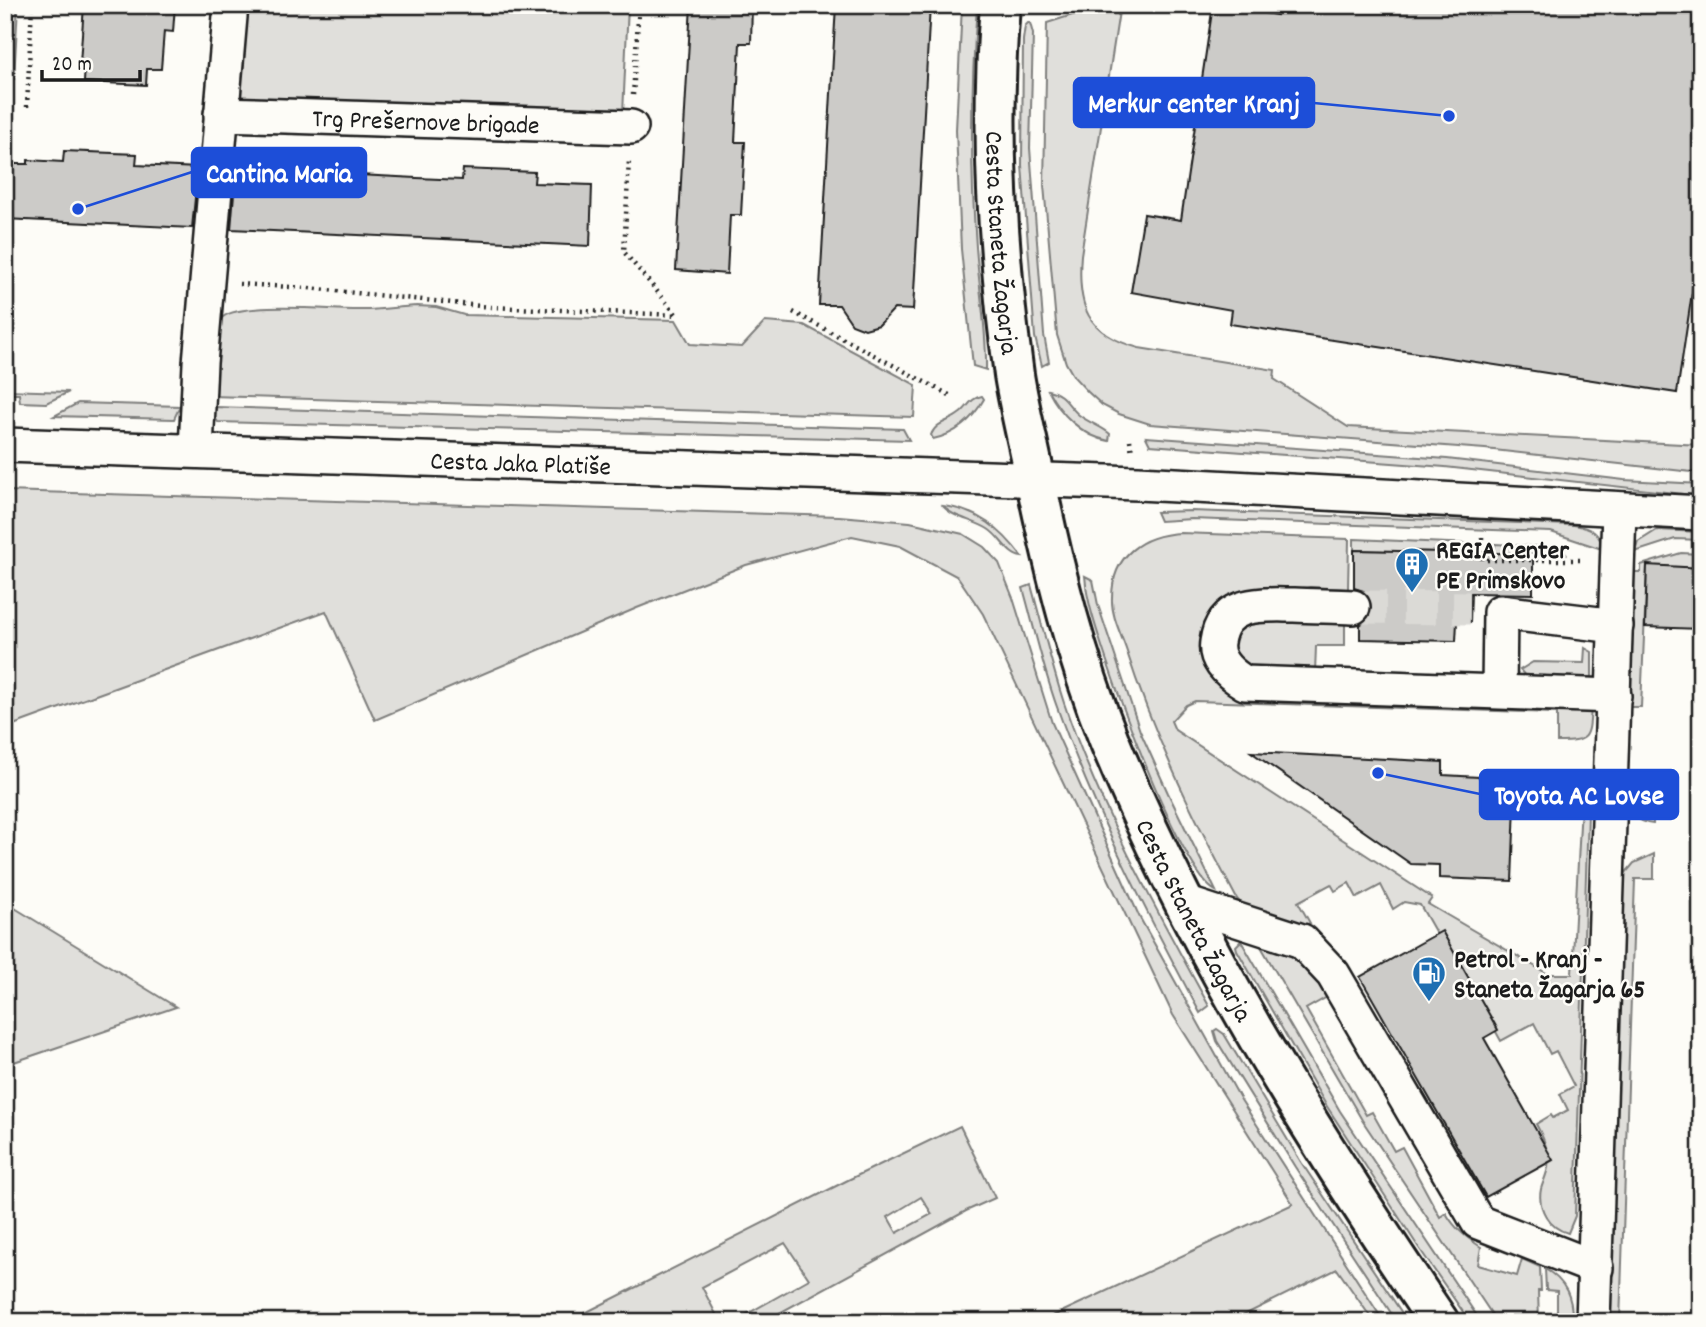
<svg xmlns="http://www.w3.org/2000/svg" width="1706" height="1327" font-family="Dekko,sans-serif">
  <rect width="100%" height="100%" fill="#fdfcf7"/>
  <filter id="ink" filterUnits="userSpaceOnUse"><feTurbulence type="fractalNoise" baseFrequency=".0143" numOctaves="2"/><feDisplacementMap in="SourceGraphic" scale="14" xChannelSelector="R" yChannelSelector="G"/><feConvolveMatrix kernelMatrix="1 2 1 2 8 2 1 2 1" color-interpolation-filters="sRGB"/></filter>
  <g filter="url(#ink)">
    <g fill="#e0dfdb" stroke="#7e7e7c" stroke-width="2" fill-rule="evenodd">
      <path d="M5,5h13l-4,74 -9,2z"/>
      <path d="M244,5h384l-5,109 -387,-14z"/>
      <path d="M962,5h15c-6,81 -7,161 -1,242 3,41 11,82 10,123l-13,-4 -12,-117 -5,-119z"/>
      <path d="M1097,5h23l-39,250c-4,51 5,79 58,93l136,22 -1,9 74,48 353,18v26l-9,1 -207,-23 -335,-25 -31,-10 -17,-9 -14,-13 -14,-15 -8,-14 -9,-28 -13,-150 3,-162 41,-13z"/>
      <path d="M1028,23h2l3,11 -3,114 14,187 5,27 -7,4 -7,-29 -13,-172 1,-125 2,-14z"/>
      <path d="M417,306l19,1 28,8 212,5 14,24 52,3 23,-25 39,3 112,60 -2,32 -704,-21c2,-18 -1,-67 13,-79 19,-16 117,-6 145,-7 16,-1 33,-3 49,-4z"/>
      <path d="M5,390l64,2 -23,11 -26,-1 -1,-8h-14z"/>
      <path d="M1048,390c16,3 20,16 31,25 10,8 22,11 31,19l-1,7c-27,-5 -49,-27 -61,-51z"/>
      <path d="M982,396l2,3c-11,20 -27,35 -51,40l-2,-4c5,-13 18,-13 28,-21 9,-6 11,-16 23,-18z"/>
      <path d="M78,403l102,3 -6,13 -120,-3z"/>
      <path d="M215,407l688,22 6,11 -691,-18 -8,-11z"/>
      <path d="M1146,437l301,22 177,21 77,4v12l-256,-29 -295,-22z"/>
      <path d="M5,491l834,25 71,6 53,12 21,13 15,16 14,35 39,125 88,195 101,182 143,222h-10l-37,-53 -107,53h-190l253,-118 -120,-189 -190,-401 -25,-37 -58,-31 -48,-10 -106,29 -109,43 -262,112 -49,-109 -321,117z"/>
      <path d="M943,506c35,4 58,23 79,51 -15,-2 -21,-20 -34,-28 -14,-9 -35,-11 -45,-23z"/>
      <path d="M1192,511l382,14c16,3 27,7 28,24l-51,-17 -359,-13 -32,2 -4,-9z"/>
      <path d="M1657,530l44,2v8l-26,-1 -40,13 3,-10z"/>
      <path d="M1181,533l168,6 -1,50 -38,-2 -15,4h-51l-21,9 -14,72 382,35c-2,31 -1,35 -34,35v-29l-362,-12 -9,4 -15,16 4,9 257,168 -4,6 120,70h24l10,-187 -23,-1v-6c10,-6 21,-8 30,2l-14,434 -7,17c-19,-5 -31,-25 -27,-44 2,-7 6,-15 7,-22 2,-15 -5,-30 -12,-43l15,-9 2,3 15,-8 -8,-16 14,-8 -18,-35 -6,3 -16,-31 -33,18 -48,-87 -4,2 -29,-51 -16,-3 -11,7 -12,-24 -24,13 -8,-15 -14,8 -4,-7 -33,18 12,21 -6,3 -61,-20 -6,-7c-43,-81 -83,-162 -111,-250 -5,-15 -15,-34 -14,-51 0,-43 30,-63 69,-65z"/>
      <path d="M1354,539l117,5v9l-117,-3z"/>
      <path d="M1495,544l55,3 13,2 3,5 -72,-1z"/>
      <path d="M1681,553l20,1v14l-54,-2 -6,141h-12l5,-135h7v-7z"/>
      <path d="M1085,576l8,4 5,25 42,126 28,62 48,98c-35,-14 -120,-249 -128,-294 -2,-7 -2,-14 -3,-21z"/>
      <path d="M1031,585c11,39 20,79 33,118 36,106 91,205 145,303l-9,7c-53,-99 -105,-200 -143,-306 -14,-39 -23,-80 -34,-119z"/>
      <path d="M1251,618l94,3v25h-29l-1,27 -65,-1 -18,-14 -2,-21z"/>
      <path d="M1585,648l7,4v27l-65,-1 -7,-8 13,-8 51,1z"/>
      <path d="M1654,777l-1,47c-17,-2 -26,-13 -26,-30 5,-13 13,-17 27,-17z"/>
      <path d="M1654,854v25h-19l-15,443h-10l14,-447 10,-12z"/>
      <path d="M5,902l171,105 -171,58z"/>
      <path d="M1241,941l99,170 141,211h-11l-53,-77 -91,-140 -89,-155 -1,-4z"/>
      <path d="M1259,943c39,13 46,19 70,53l-23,13 60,106 6,-3 22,39 8,-4 38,70 6,-4c9,16 21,25 35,34l-3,18 39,11 5,-17 18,8 1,24h-3l1,30 18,-1v-29l-11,-1 -1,-21c21,12 28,29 27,53h-75l-135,-202z"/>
      <path d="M1217,1029l7,5 77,128 107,160h-11l-102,-155 -78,-126 -3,-10z"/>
      <path d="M960,1126l35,72 -29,13 -203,111h-30l76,-43 -24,-36 -83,44 18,35h-145l-2,-3 275,-139zM921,1197l11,17 -35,19 -9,-16z"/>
    </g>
    <g fill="#cccbc8" stroke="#1c1c1c" stroke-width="2">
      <path d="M84,5h91l-2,27 -9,-1 -3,38h-14l-1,16 -62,-3 1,-17 -5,-1z"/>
      <path d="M691,5h61l-1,38h-11l-5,99h10l-4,73h-11l-3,59 -51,-4z"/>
      <path d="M836,5h94l-17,305 -19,-1 -15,16 -14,4 -13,-5 -13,-19h-20z"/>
      <path d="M1213,5l64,10 2,-10h422v228l-24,160 -447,-69 2,-14 -101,-18 13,-78 37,6z"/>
      <path d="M64,151l73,3 -1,11 62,3 -6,60 -187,-9v-55h23v-4l35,2z"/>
      <path d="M287,161l73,3 -1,11 58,3 45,2 1,-11 72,3 -1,11 58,2 -2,61 -359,-17 5,-59 51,1z"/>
      <path d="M1354,550l179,4v40l-62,-1 -1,29h-13l-1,19 -96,-2v-14l9,-7 3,-11 -2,-8 -6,-8 -10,-3z"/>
      <path d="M1647,565l54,3v61l-56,-2z"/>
      <path d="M1251,752l192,10v13l73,4 -4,102 -73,-3v-13l-28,-1z"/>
      <path d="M1442,931l56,99 -14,8 69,122 -67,37 -126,-220z"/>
    </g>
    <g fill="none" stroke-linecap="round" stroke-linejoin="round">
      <path stroke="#dbdad6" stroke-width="33" stroke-dasharray="33 17" stroke-linecap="butt" d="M1353,607l117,1"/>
      <g stroke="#1c1c1c" stroke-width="38">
        <g id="minor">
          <path id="s1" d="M221,114l410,13"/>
          <path id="s2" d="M5,445l1133,38 563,30"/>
          <path d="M196,450l4,-87 31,-358"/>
          <path d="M1353,607c-19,-1 -39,-1 -59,-2 -32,0 -71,-5 -77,37 -3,19 13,32 28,41l369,13"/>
          <path d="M1499,690l1,-78 116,14"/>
          <path d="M1185,903l117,38 31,33 145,248 118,46"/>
          <path d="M1593,1322l26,-812"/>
        </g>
      </g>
      <g stroke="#1c1c1c" stroke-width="44">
        <g id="major">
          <path id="s3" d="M1000,5c-10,124 -3,247 14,370 6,37 16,75 23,112 18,86 39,171 72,253 85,207 205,398 330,582"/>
        </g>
      </g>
      <g stroke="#1c1c1c" stroke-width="4.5" stroke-dasharray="2 5" stroke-linecap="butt">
        <path d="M633,95l6,-90"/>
        <path d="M27,107l5,-102"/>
        <path d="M239,284l69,4 183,19 186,8 -53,-63 5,-92"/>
        <path d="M793,312l160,85"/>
        <path d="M1130,440l2,12"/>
        <path d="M1482,537v23h103"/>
      </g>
      <use href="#minor" stroke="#fdfcf7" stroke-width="33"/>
      <use href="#major" stroke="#fdfcf7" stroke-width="38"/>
    </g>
  </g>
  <defs>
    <g id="building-pin" transform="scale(1.75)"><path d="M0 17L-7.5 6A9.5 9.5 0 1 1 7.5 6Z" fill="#1f6fb2" stroke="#fdfcf7"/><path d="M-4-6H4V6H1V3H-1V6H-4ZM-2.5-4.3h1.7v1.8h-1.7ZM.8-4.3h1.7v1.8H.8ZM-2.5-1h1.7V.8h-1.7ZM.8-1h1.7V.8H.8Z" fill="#fff"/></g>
    <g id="fuel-pin" transform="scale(1.75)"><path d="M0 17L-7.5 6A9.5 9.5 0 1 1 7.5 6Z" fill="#1f6fb2" stroke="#fdfcf7"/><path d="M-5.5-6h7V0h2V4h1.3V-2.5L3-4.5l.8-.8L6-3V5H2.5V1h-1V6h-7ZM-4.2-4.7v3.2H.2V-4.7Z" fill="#fff"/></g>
  </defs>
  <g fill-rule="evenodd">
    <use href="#building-pin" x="1412" y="564"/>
    <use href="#fuel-pin" x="1429" y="973"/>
  </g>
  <g text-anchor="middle" stroke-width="5" stroke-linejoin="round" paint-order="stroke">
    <g font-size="26" fill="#1c1c1c" stroke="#fdfcf7">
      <text dy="9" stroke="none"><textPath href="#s1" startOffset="205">Trg Prešernove brigade</textPath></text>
      <text dy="9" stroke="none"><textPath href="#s3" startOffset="238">Cesta Staneta Žagarja</textPath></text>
      <text dy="9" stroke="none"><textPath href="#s2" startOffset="516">Cesta Jaka Platiše</textPath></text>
      <text dy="9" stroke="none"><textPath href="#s3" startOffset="948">Cesta Staneta Žagarja</textPath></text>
    </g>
    <g font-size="26" font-weight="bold" fill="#1c1c1c" stroke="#fdfcf7" text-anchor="start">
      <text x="1436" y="558">REGIA Center<tspan x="1436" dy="30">PE Primskovo</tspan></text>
      <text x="1454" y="967">Petrol - Kranj -<tspan x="1454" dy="30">Staneta Žagarja 65</tspan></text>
    </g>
  </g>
  <path fill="none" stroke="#1d4ed8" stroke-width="2.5" d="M1449 116L1314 103M78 209L192 172M1378 773L1480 794"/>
  <g fill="#1d4ed8" stroke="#fdfcf7" stroke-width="2.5">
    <circle cx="1449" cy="116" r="7"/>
    <circle cx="78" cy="209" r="7"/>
    <circle cx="1378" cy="773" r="7"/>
  </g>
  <g fill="#1d4ed8" stroke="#1d4ed8" stroke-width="2.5">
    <rect x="1074" y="78" width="240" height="49" rx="7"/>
    <rect x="192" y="148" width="174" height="49" rx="7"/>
    <rect x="1480" y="770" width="198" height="49" rx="7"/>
  </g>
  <g font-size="28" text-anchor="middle" font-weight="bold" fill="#fff">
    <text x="1194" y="112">Merkur center Kranj</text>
    <text x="279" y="182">Cantina Maria</text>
    <text x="1579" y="804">Toyota AC Lovse</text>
  </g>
  <rect width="1706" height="1327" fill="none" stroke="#fdfcf7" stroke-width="28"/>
  <rect x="14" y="14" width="1678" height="1299" fill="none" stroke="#1c1c1c" stroke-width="2.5" filter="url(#ink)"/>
  <path d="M42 70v10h98v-10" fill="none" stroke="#1c1c1c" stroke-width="3.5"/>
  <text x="52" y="70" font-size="21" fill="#1c1c1c" stroke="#fdfcf7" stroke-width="5" paint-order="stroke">20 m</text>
</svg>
